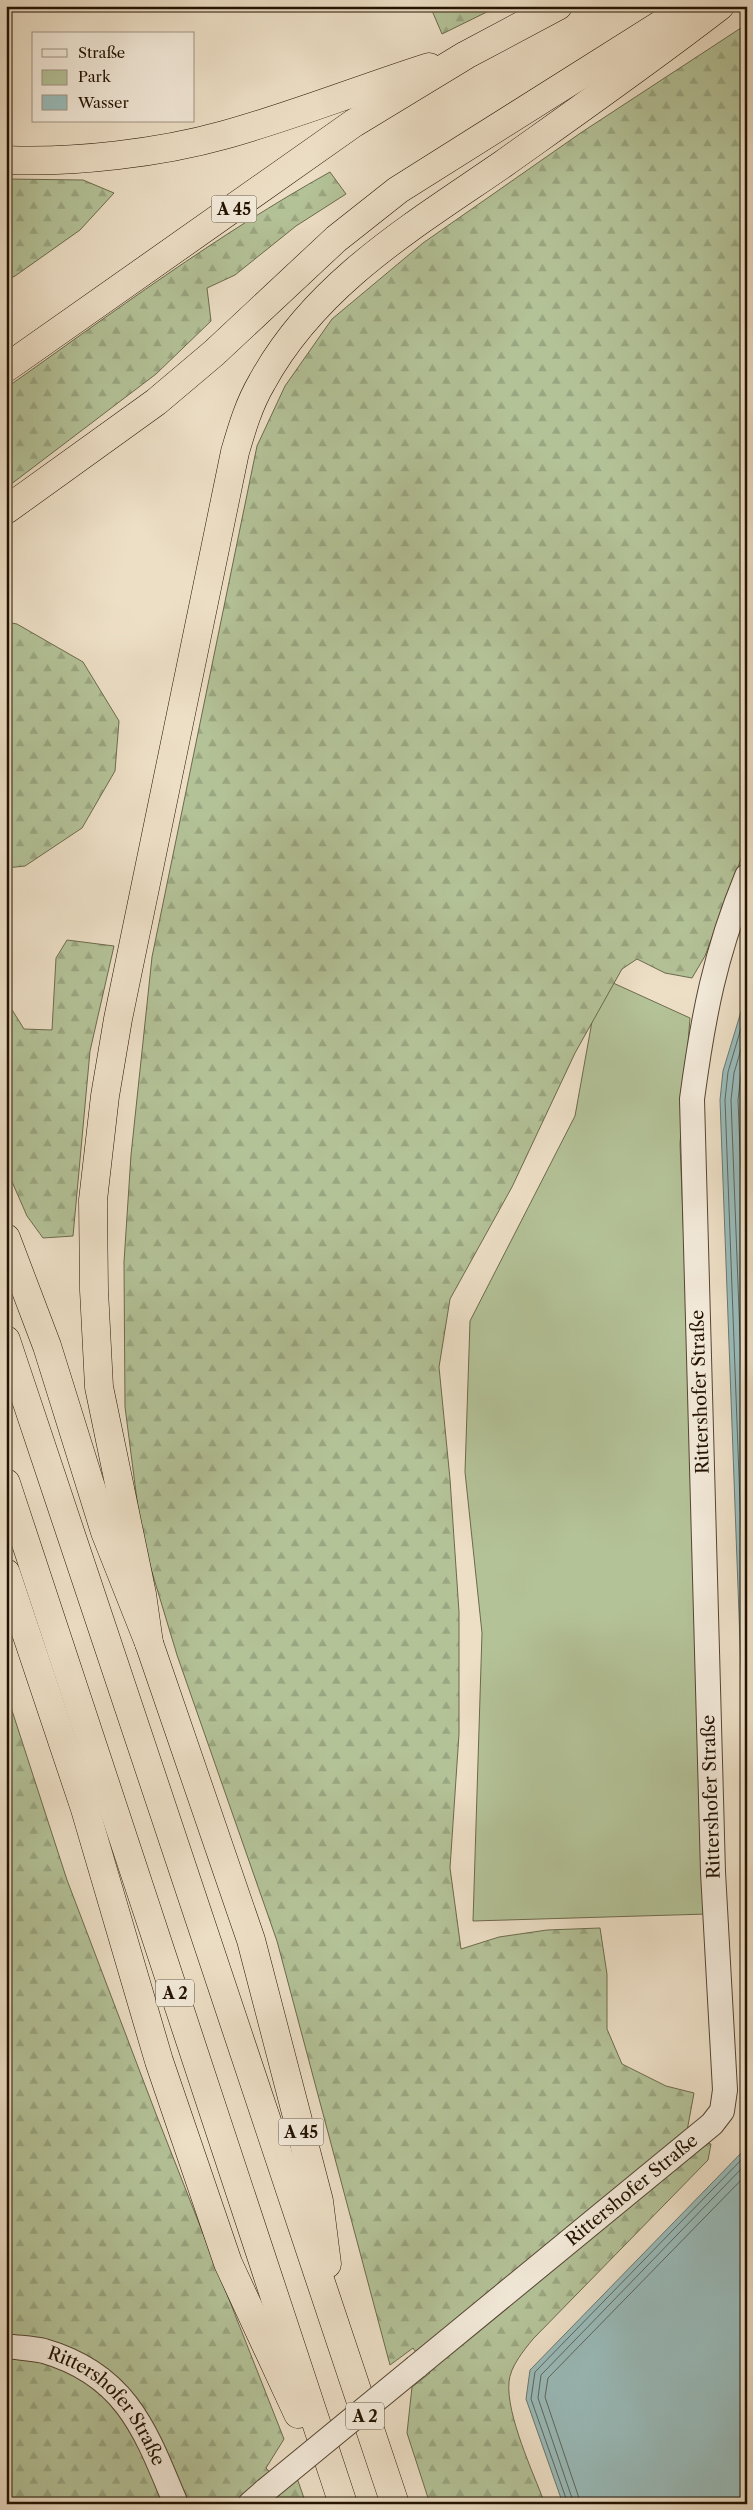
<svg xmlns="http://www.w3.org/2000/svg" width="753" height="2510" font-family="'Libre Caslon Text',serif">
  <defs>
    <pattern id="forest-firs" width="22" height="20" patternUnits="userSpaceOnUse" patternTransform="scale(1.25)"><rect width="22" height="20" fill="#b4c298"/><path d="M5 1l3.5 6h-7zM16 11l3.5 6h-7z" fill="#9aa681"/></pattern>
  </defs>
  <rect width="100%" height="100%" fill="#eddfc6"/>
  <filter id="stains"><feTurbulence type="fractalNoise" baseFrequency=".004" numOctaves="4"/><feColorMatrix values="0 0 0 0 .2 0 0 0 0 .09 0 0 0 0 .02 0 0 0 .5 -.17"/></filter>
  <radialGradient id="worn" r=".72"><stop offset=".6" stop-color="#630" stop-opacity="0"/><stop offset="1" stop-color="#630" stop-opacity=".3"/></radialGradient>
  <path fill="#b4c298" stroke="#6c6a4c" d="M600,977l90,41 -10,126 14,346 13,424 -234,7 9,-288 -17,-161 5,-151 105,-205z"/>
  <g fill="url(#forest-firs)" stroke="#6c6a4c">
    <path d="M430,6h69l-57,28z"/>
    <path d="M747,24v819l-42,113 -13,22 -27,-5 -28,-14 -15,10 -47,84 -63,134 -62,112 -11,68 11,112 9,133v122l-9,134 11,81 38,-12 48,-7 53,-2 7,46v55l15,35 44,22 28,7 -7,38 8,9 16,4 -3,16 -175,179c-9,11 -23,28 -24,43 -3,33 24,90 36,122h-115l-23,-71 5,-46 18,-14 -17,-25 -23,17 -113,-424 -100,-286 -35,-116 -17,-132 -1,-145 7,-107 21,-198 105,-511 28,-60 47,-67 91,-76 159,-111z"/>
    <path d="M330,172l16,22 -50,32 -61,49 -28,13 4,33 -55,53 -150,114v-100c106,-75 211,-153 324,-216z"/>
    <path d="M6,179l77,1 31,13 -34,37 -65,46 -9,4z"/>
    <path d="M6,622l11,2 66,38 36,59 -4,50 -33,57 -57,38 -19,2z"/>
    <path d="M67,940l47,6 -24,105 -17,185 -30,2 -16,-22 -21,-48v-168l18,29 28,1 4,-72z"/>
    <path d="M6,1692l61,188 89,234 128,325 -18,29 18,19 13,-9 9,26h-300z"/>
  </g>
  <g fill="#9abcbb" stroke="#6a7870">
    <path d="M747,992v839l-27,-731 3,-29z"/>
    <path d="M747,2147v357h-184l-37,-105 4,-29z"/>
  </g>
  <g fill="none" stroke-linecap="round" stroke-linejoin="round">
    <g stroke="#5e675e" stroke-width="1">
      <path d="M747,1008l-19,64 -3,28 22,591"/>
      <path d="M747,1029l-13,44 -3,27 16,421"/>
      <path d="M747,1055l-6,19 -3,26 9,221"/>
      <path d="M568,2504l-37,-105 4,-27 212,-218"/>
      <path d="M574,2504l-36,-106 3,-23 206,-212"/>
      <path d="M581,2504l-36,-107 3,-19 199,-204"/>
    </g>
    <g stroke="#564532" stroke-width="26">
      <g id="minor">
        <path id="s1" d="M6,2346c13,2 26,2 38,5 83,24 102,81 132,153"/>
        <path id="s2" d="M416,2367l296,-243 10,-13 3,-21 -12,-218 -21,-773c11,-82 23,-146 55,-223"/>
        <path d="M250,2504l16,-14"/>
      </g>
    </g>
    <g stroke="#231200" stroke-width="29">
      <g id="highway">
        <path d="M6,160c67,3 154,-7 218,-25 69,-19 136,-46 205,-68"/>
        <path d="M6,368l348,-245 112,-68 92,-49"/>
        <path d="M6,510l150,-108 58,-49 122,-114 62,-49 292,-184"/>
        <path d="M6,1238l41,108 58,186 44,111 102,297 68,261 8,63"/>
        <path d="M6,1340l389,1164"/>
        <path d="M6,1483l337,1021"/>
        <path d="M6,1573l79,236 74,252 69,202 70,151"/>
        <path d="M149,1643l-7,-49 -43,-207 -5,-97 -1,-90 12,-104 13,-77 117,-567c7,-24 14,-48 27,-70 54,-99 151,-156 241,-218 73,-52 146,-103 217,-158"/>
      </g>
    </g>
    <use href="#minor" stroke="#f3eada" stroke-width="24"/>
    <use href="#highway" stroke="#eddfc6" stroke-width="28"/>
    <g stroke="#564532" stroke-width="26" stroke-linecap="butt">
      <path id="minor-bridge" d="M266,2490l150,-123"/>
    </g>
    <use href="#minor-bridge" stroke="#f3eada" stroke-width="24"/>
  </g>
  <g text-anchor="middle" stroke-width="4.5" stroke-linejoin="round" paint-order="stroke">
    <g fill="#f3eada" stroke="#615341" stroke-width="1">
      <rect x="211.5" y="195.5" width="45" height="27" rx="4"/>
      <rect x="156" y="1979.5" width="38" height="27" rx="4"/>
      <rect x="278.5" y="2118.5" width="45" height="27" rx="4"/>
      <rect x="346" y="2402.5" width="38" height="27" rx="4"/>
    </g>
    <g font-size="16" font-weight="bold" fill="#231200">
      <text x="234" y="215">A 45</text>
      <text x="175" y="1999">A 2</text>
      <text x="301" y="2138">A 45</text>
      <text x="365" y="2422">A 2</text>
    </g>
    <g font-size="18" fill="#231200" stroke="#f3eada">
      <text transform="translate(700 1392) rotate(-92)" y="6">Rittershofer Straße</text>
      <text transform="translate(711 1797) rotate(-92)" y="6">Rittershofer Straße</text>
      <text dy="6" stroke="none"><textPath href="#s2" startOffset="279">Rittershofer Straße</textPath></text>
      <text dy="6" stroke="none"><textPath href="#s1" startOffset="125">Rittershofer Straße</textPath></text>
    </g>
  </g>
  <rect width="753" height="2510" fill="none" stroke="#eddfc6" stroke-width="25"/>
  <rect x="8" y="8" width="738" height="2495" fill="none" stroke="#231200" stroke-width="2.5"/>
  <rect x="12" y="12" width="728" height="2485" fill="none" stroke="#231200"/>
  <rect x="32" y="32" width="162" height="90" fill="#f3eada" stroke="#a09483"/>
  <rect x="42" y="49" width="25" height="8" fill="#f3eada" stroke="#a09483"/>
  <text x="78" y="58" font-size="15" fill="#231200">Straße</text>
  <rect x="42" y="70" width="25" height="15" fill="#b4c298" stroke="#a09483"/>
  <text x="78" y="82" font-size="15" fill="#231200">Park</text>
  <rect x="42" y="95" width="25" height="15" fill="#9abcbb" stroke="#a09483"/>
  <text x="78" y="108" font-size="15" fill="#231200">Wasser</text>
  <rect width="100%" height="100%" filter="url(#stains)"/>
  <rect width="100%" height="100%" fill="url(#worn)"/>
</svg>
